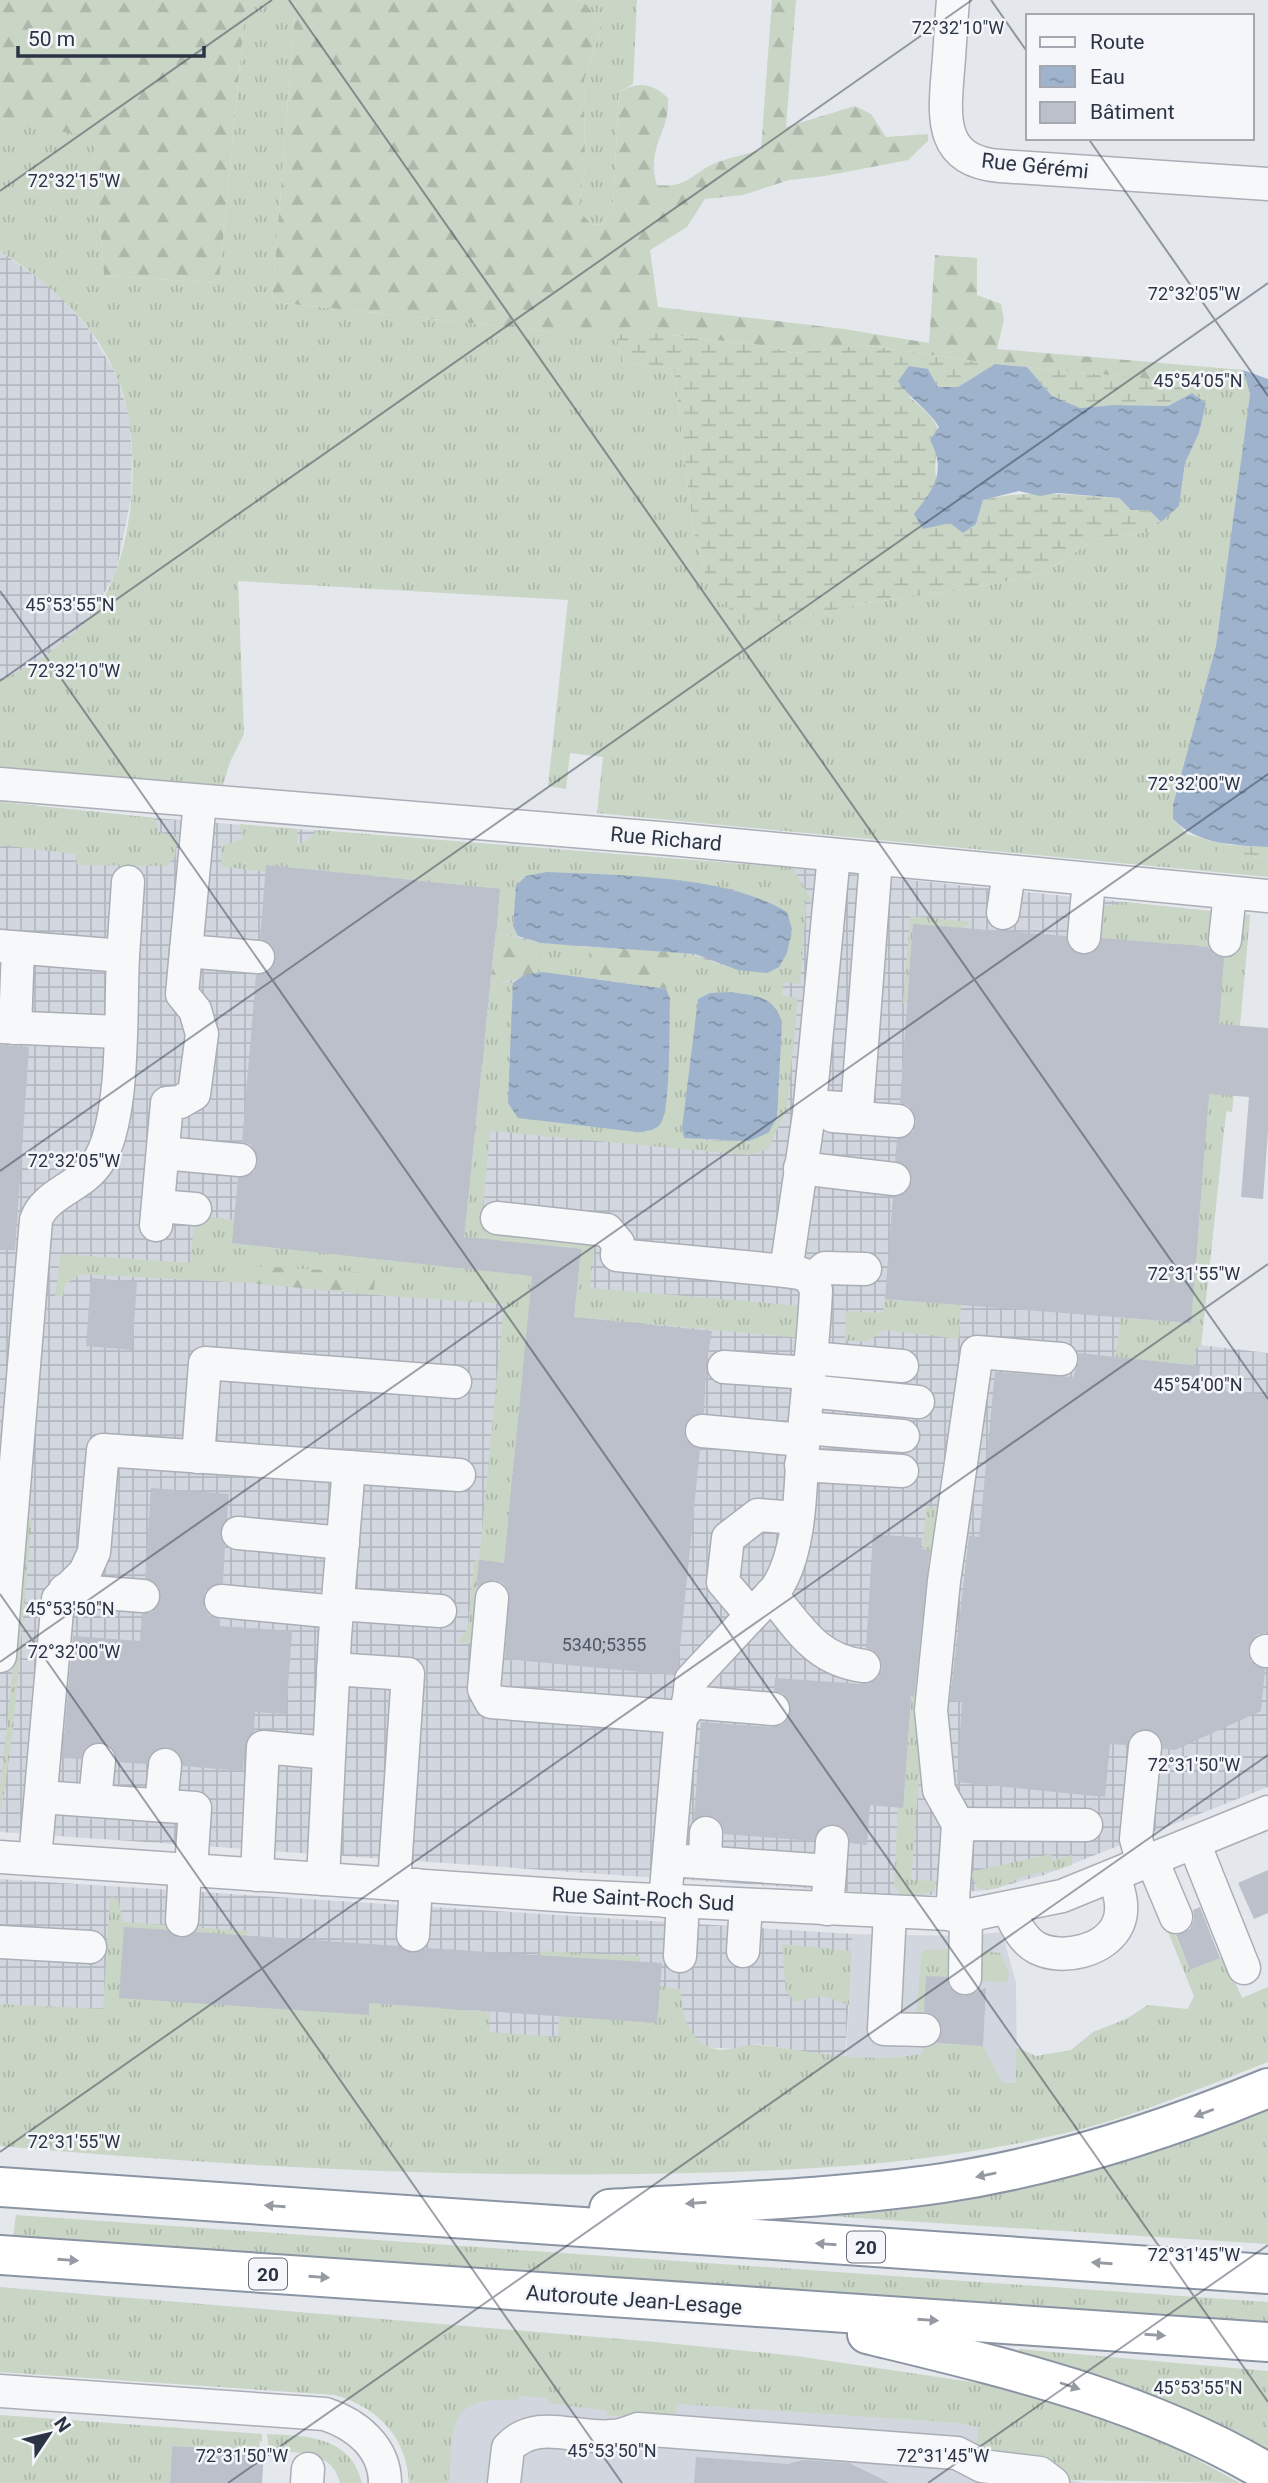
<svg xmlns="http://www.w3.org/2000/svg" width="1268" height="2483" font-family="Roboto,sans-serif">
  <defs>
    <pattern id="industrial-grid" width="8" height="8" patternUnits="userSpaceOnUse" patternTransform="scale(1.75)"><rect width="8" height="8" fill="#d2d6de"/><path d="M0 4h8M4 0v8" fill="none" stroke="#b4b8c0"/></pattern>
    <pattern id="grass-tufts" width="24" height="20" patternUnits="userSpaceOnUse" patternTransform="scale(1.75)"><rect width="24" height="20" fill="#c9d6c5"/><path d="M3 7l-1-3M5 7V3M7 7l1-3M15 17l-1-3M17 17v-4M19 17l1-3" fill="none" stroke="#adb8ab"/></pattern>
    <pattern id="forest-firs" width="22" height="20" patternUnits="userSpaceOnUse" patternTransform="scale(1.75)"><rect width="22" height="20" fill="#c9d6c5"/><path d="M5 1l3.5 6h-7zM16 11l3.5 6h-7z" fill="#adb8ab"/></pattern>
    <pattern id="wetland-marsh" width="20" height="14" patternUnits="userSpaceOnUse" patternTransform="scale(1.75)"><rect width="20" height="14" fill="#c9d6c5"/><path d="M1 5h8M5 5V1M11 12h8M15 12V8" fill="none" stroke="#adb8ab"/></pattern>
    <pattern id="water-ripples" width="26" height="14" patternUnits="userSpaceOnUse" patternTransform="scale(1.75)"><rect width="26" height="14" fill="#9fb4cc"/><path d="M2 4q2-2 4 0t4 0M15 11q2-2 4 0t4 0" fill="none" stroke="#8293a7"/></pattern>
  </defs>
  <rect width="100%" height="100%" fill="#e4e7ec"/>
  <g fill="#d2d6de">
    <path d="M1002,1932l14,51 1,100 -172,-9 8,-140 107,2z"/>
    <path d="M451,2388l505,35 23,3 78,42 12,12 16,3h-642z"/>
  </g>
  <g fill="url(#industrial-grid)">
    <path d="M0,251l58,41 32,39 27,45 12,41 3,37 -1,44 -15,75 -116,194z"/>
    <path d="M0,802l155,16 638,50 457,47 -18,197 -6,-1 -25,234 67,8v434l-224,88 -56,15 -71,6 -917,-64z"/>
    <path d="M0,1879l853,55 -8,124 -88,-14 -22,5 -735,-45z"/>
  </g>
  <g fill="url(#grass-tufts)" fill-rule="evenodd">
    <path d="M246,0h50l-24,302 310,33h35l4,27 53,7 19,159 13,49 83,44 71,-17 108,-15 75,-15 52,-35 54,-7 30,-26 6,-43 14,-30 11,-48 33,-15 7,24 -34,252 -43,157v16l14,15 21,6 7,11 53,7v19l-671,-64 6,-56 -33,-4 -4,36 -18,-3 20,-186 -330,-19 6,153 -14,28 -7,23 -223,-18v-87c33,-12 81,-47 100,-76 36,-56 43,-166 17,-227 -23,-55 -68,-95 -117,-126v-130l93,15 11,140 115,7z"/>
    <path d="M575,0h62l-4,84 -14,8 -6,115 -9,17 -12,1 -14,-14 7,-44 -1,-87 18,-54 -17,-23z"/>
    <path d="M0,802l155,16 4,14 18,5 -2,19 -8,10 -90,-1 -1,-11 -76,-9z"/>
    <path d="M240,824l58,5 -1,16 13,-6 7,-9 476,38 16,28 6,3 -1,5 -10,-4 2,8 -6,76 -16,-2 -2,13 16,3 -11,110 -19,41 -19,6 -259,-24 -9,98 114,12 -5,47 215,18 -3,32 -228,-21 7,-68 -117,-12 27,-255 22,1 -5,119h158l4,-103 -4,-10 19,-36 53,17 -4,-81 -187,-17 -34,33v20l5,11 -22,-3 4,-44 -233,-24 -1,7 -45,-6v-20l21,-7zM778,1063c6,85 -19,82 -94,75z"/>
    <path d="M1125,902l93,10 -3,35 -120,-9 1,-30z"/>
    <path d="M1238,914l12,1 -18,197 -6,-1 -25,235 -5,2 -2,19 -79,-10 6,-39 70,5 18,-229 9,-64 6,-82z"/>
    <path d="M910,916l61,6 -8,6 -50,-4 -6,79h-4z"/>
    <path d="M541,943l50,4 -2,7 3,24 -54,-5z"/>
    <path d="M195,1215l39,5 -1,23 299,33 -28,287 -25,-3 -6,84 -15,-2 10,-14 6,-67 5,-1 25,-256 -130,-9 1,-22 -124,-7 -2,17 -167,-9 -17,10 -2,12h-8l6,-42 129,9z"/>
    <path d="M885,1299l76,6 -2,34 -75,-9 -17,12 -22,-2 1,-29 37,2z"/>
    <path d="M926,1507l15,2 -30,371 25,1 -1,9 -18,6 -16,-1 -7,-10 4,-77 5,-1z"/>
    <path d="M29,1518l3,1 -19,210 -12,86 -1,-27z"/>
    <path d="M1051,1854l2,6 19,-5v10c-15,5 -27,7 -43,10 -19,3 -26,19 -51,13l-8,-16z"/>
    <path d="M110,1897l8,1 5,24 125,9 -1,5 -123,-9 245,87v-11l121,9 -1,20 69,5 1,-21 98,7 3,-37 20,3c3,23 6,50 32,59 16,6 32,-5 48,-3 58,7 102,19 162,9l1,-11 60,3 19,36 14,1v-36l20,9 35,-6 22,-18 33,-13 22,-14 40,4 6,-13 -30,-74 5,-2 21,50 34,-14 18,42 26,-11v75c-68,26 -136,56 -207,72 -139,33 -281,38 -423,40 -213,3 -426,-9 -638,-28v-142l103,5z"/>
    <path d="M782,1944l70,7 -3,54 -26,-9 -28,6 -9,-11z"/>
    <path d="M956,1949l3,29 -33,-2 -2,46 -8,-1 5,-67 4,-4z"/>
    <path d="M975,1949l25,4 9,20 -2,9 -29,-1z"/>
    <path d="M540,1951l100,5v6l-100,-6z"/>
    <path d="M1268,2103v141l-442,-28 2,-8z"/>
    <path d="M16,2215l1252,87v22l-1255,-86z"/>
    <path d="M0,2287l656,55 140,14 189,28 108,28 55,21 92,50 -171,-3 -12,-12 -71,-13 -10,-9 3,-19 -23,-4 -279,-19 -3,16 -67,-5v-4l-58,-8 -1,-5 -29,-2 -1,4c-72,-4 -64,24 -69,83h-40c-2,-46 -32,-76 -74,-88l-335,-23z"/>
    <path d="M1019,2349l249,22v85l-251,-97z"/>
    <path d="M0,2415l262,19v8l-2,-1 -1,10 -87,-5 -2,37h-170z"/>
    <path d="M267,2434c40,2 84,2 95,49h-22c-8,-34 -43,-30 -71,-32z"/>
  </g>
  <g fill="url(#forest-firs)">
    <path d="M0,0h246l-27,283 -115,-7 -11,-139 -93,-16z"/>
    <path d="M296,0h279l10,3 17,23 -18,54 1,87 -7,43 14,15 12,-1 9,-17 6,-115c19,-11 33,-9 49,6 3,32 -23,50 -11,87 31,4 35,-13 61,-23 14,-5 29,-8 43,-12l11,-150h24l-10,127 69,-21 16,8 15,23 42,-3v7l-20,19 -83,16 -36,4 -46,15 -38,4 -18,28 -37,23 8,57 186,22 85,14 6,-88 42,3v37l24,9 3,16 -7,29 246,21 -33,15 -215,-21 -132,-19 -70,8 -25,-7 -98,-11h-88l-310,-33z"/>
    <path d="M496,933l45,10 -3,30c-20,4 -26,10 -47,9z"/>
    <path d="M591,947l94,6 -19,36 -74,-11 -3,-24z"/>
    <path d="M250,1266l125,7 -1,22 -125,-12z"/>
  </g>
  <g fill="url(#wetland-marsh)">
    <path d="M650,333l118,13 25,7 70,-8 132,19 -37,23h-20l-10,-18 -19,28c51,40 19,39 28,88 2,13 9,26 13,38l26,1 7,-24c45,-11 90,-5 136,-2l12,12 18,-1 12,13 -12,10 -54,7 -52,35 -75,15 -108,15 -71,17 -42,-1 -28,-18 -13,-25 -13,-49 -19,-159 -53,-7 -4,-27z"/>
    <path d="M1027,367l183,18 -4,18 -14,-10 -24,13 -54,-1 -34,3 -28,-12z"/>
    <path d="M1208,840l21,5 39,2v11l-54,-7z"/>
  </g>
  <g fill="url(#water-ripples)">
    <path d="M995,364l32,3 25,29 28,12 34,-3 54,1 24,-13 14,10 -7,30 -14,30 -6,43 -18,16 -12,-12h-18l-12,-12 -62,-5 -17,3 -21,-5 -36,9 -7,24 -13,9 -13,-10 -27,6 -9,-15c20,-26 33,-42 16,-74l9,-13c-11,-18 -29,-28 -41,-46l11,-15 19,3 10,18h20z"/>
    <path d="M1243,370l25,9v468c-34,-2 -71,-2 -95,-28v-15l43,-158 34,-252z"/>
    <path d="M547,872c70,3 180,3 240,40l5,17 -5,24 -8,14 -12,6 -29,-3 -43,-16 -154,-11 -23,-7 -5,-10 3,-40 10,-10z"/>
    <path d="M543,972l123,17 4,9c-1,23 1,110 -9,125 -5,8 -15,8 -24,9l-119,-14 -10,-15 5,-120 11,-8z"/>
    <path d="M732,992c26,5 41,3 50,30l-5,96 -9,15 -19,8 -65,-3 -2,-10 16,-129 12,-6z"/>
  </g>
  <g fill="#bbc0ca">
    <path d="M266,865l234,24 -36,348 117,12 -7,68 138,14 -6,34 -2,48 -10,2 -10,14 2,10 14,10 -22,219 -4,7 -169,-16 4,-68 -6,-8 -9,-3 -18,7 3,-27 25,3 28,-287 -300,-33 6,-65 17,-7 3,-10 -7,-16 -9,-3 14,-167 10,-2 10,-14 -2,-10 -14,-10z"/>
    <path d="M913,924l153,12 2,9 14,10 10,-2 10,-15 106,9 6,7 10,4 -5,66 49,4v103l-5,68 -22,-2 8,-100 -40,-3 -18,229 -306,-24 8,-102 15,-7 4,-10 -7,-15 -10,-4 2,-22 16,-7 3,-10 -7,-16 -9,-3z"/>
    <path d="M0,1045l29,2 -14,203h-15z"/>
    <path d="M91,1278l46,4 -5,68 -46,-4z"/>
    <path d="M1078,1353l122,13 -2,23 70,6v237l-12,3 -8,15 2,11 15,8 -4,42 -86,39 -12,-1 -2,-10 -14,-10 -10,2 -10,14 -17,-1 -5,53 -148,-15 5,-80 -12,-2 19,-164 10,1 16,-165 78,5 6,-16z"/>
    <path d="M151,1488l78,6 -2,25 -7,13 5,14 -2,37 -17,7 -3,9 1,9 6,8 10,3v7l72,5 -6,83 -31,-2 -1,19 -9,14 -2,26 -60,-5 -7,-15 -10,-4 -15,7 -4,10 -30,-2 -7,-16 -10,-4 -15,7 -4,10 -19,-1 11,-122 67,5 2,-27 10,-2 9,-14 -2,-11 -14,-9z"/>
    <path d="M873,1534l49,4 -1,11 9,1 -16,147 -3,-1 -8,112 -33,-3 -3,40 -17,-2 -2,-10 -14,-9 -11,2 -9,15 -90,-7 -2,-10 -7,-7 -9,-2 -12,5 7,-98 70,5 10,-2 7,-6 3,-9 -7,-16 -10,-3 1,-13 86,6 17,-6 4,-9 -1,-9 -5,-8 -10,-4z"/>
    <path d="M1268,1870v43l-14,6 -16,-36z"/>
    <path d="M1200,1907l20,51 -30,12 -14,-35 14,-6 4,-9 -1,-10z"/>
    <path d="M124,1927l43,3 13,8 15,-6 204,14 12,7 15,-5 236,15 -5,60 -288,-20v12l-250,-17z"/>
    <path d="M926,1976l21,1 2,10 15,9 22,-8 -3,58 -47,-3 6,-13 -8,-15 -10,-3z"/>
    <path d="M172,2446l92,5 -2,32h-92z"/>
    <path d="M696,2457l92,7 15,-4 46,3 41,20h-196z"/>
  </g>
  <g fill="none" stroke-linecap="round" stroke-linejoin="round">
    <g stroke="#a9aeb7" stroke-width="35">
      <g id="minor">
        <path d="M953,0c-2,23 -3,47 -5,70 -4,48 -9,91 52,96l268,18"/>
        <path d="M0,784l671,55 597,57"/>
        <path d="M1003,913l6,-41"/>
        <path d="M1084,937l5,-57"/>
        <path d="M1225,940l5,-47"/>
        <path d="M0,946l123,10c-3,55 3,162 -25,206 -16,25 -53,31 -62,58l-36,436"/>
        <path d="M186,951l72,6"/>
        <path d="M123,956l5,-74"/>
        <path d="M0,1027l119,5"/>
        <path d="M15,1028l3,-80"/>
        <path d="M810,1106l47,3 19,-249"/>
        <path d="M833,1116l65,5"/>
        <path d="M163,1153l77,7"/>
        <path d="M800,1168l94,11"/>
        <path d="M158,1206l37,3"/>
        <path d="M497,1218l110,12 11,13 -1,12 169,16 23,-157 25,-259"/>
        <path d="M156,1225l11,-122 13,-1 14,-8 8,-60 -7,-24 -13,-16 18,-193"/>
        <path d="M812,1279l13,-11 40,1"/>
        <path d="M811,1358l91,8"/>
        <path d="M724,1367l85,6"/>
        <path d="M808,1391l110,11"/>
        <path d="M804,1428l99,8"/>
        <path d="M702,1431l101,9"/>
        <path d="M198,1457l7,-94 250,19"/>
        <path d="M801,1465l101,6"/>
        <path d="M349,1467l110,8"/>
        <path d="M238,1533l105,10"/>
        <path d="M65,1590l78,6"/>
        <path d="M771,1594c29,35 45,66 93,72"/>
        <path d="M492,1598l-8,91 7,13 190,15 -16,184"/>
        <path d="M221,1601l116,11"/>
        <path d="M338,1604l102,7"/>
        <path d="M751,1615l-28,-33 5,-44 30,-23 38,3"/>
        <path d="M1266,1651h2"/>
        <path d="M333,1669l75,5 -14,210"/>
        <path d="M688,1702l85,7"/>
        <path d="M681,1717l7,-9 3,-28 85,-91c27,-40 24,-110 28,-158 4,-47 10,-94 12,-141 -6,-16 -13,-17 -30,-19"/>
        <path d="M41,1797l154,11 -4,62"/>
        <path d="M95,1800l4,-40"/>
        <path d="M161,1805l4,-40"/>
        <path d="M958,1824l-19,-34 -8,-80 13,-129 33,-229 84,7"/>
        <path d="M1194,1843l50,125"/>
        <path d="M0,1857l572,39 398,19 92,-19 206,-84"/>
        <path d="M35,1859l23,-260 27,-27 9,-20 9,-102 246,17 -14,169 -12,243"/>
        <path d="M669,1860l161,11 -3,38"/>
        <path d="M1152,1860l24,57"/>
        <path d="M705,1862l1,-29"/>
        <path d="M1143,1864l-7,-25 9,-92"/>
        <path d="M830,1871l2,-29"/>
        <path d="M257,1875l6,-128 66,6"/>
        <path d="M1008,1909c7,14 14,31 29,39 25,13 69,3 81,-24 7,-16 1,-33 -4,-48"/>
        <path d="M890,1913l-6,116 40,1"/>
        <path d="M952,1915l6,-91 128,1"/>
        <path d="M182,1920l3,-50"/>
        <path d="M413,1935l3,-50"/>
        <path d="M0,1942l90,5"/>
        <path d="M743,1951l3,-46"/>
        <path d="M680,1956l3,-54"/>
        <path d="M965,1978l1,-63"/>
        <path d="M0,2391l325,23c31,10 60,33 60,69"/>
        <path d="M307,2483l1,-14"/>
        <path d="M504,2483l4,-35c28,-31 67,-8 104,-12 8,0 18,-4 26,-7l319,24 25,13 58,7 13,10"/>
      </g>
    </g>
    <g stroke="#8b94a3" stroke-width="42">
      <g id="highway">
        <path d="M0,2187l1268,87"/>
        <path d="M609,2209c111,-7 223,-10 334,-26 112,-17 221,-52 325,-95"/>
        <path d="M0,2255l1268,87"/>
        <path d="M867,2334c139,34 277,65 401,139"/>
      </g>
    </g>
    <use href="#minor" stroke="#f7f8fa" stroke-width="32"/>
    <use href="#highway" stroke="#fff" stroke-width="38"/>
  </g>
  <defs><path id="oneway-solid" d="M-6-.8H1V-3.2L6.5 0L1 3.2V.8H-6Z" transform="scale(1.75)"/></defs>
  <g fill="#959aa2">
    <use href="#oneway-solid" transform="translate(1204 2113) rotate(159)"/>
    <use href="#oneway-solid" transform="translate(986 2175) rotate(169)"/>
    <use href="#oneway-solid" transform="translate(696 2203) rotate(176)"/>
    <use href="#oneway-solid" transform="translate(275 2206) rotate(-176)"/>
    <use href="#oneway-solid" transform="translate(826 2244) rotate(-176)"/>
    <use href="#oneway-solid" transform="translate(68 2260) rotate(4)"/>
    <use href="#oneway-solid" transform="translate(1102 2263) rotate(-176)"/>
    <use href="#oneway-solid" transform="translate(319 2277) rotate(4)"/>
    <use href="#oneway-solid" transform="translate(928 2320) rotate(4)"/>
    <use href="#oneway-solid" transform="translate(1155 2335) rotate(4)"/>
    <use href="#oneway-solid" transform="translate(1070 2386) rotate(18)"/>
  </g>
  <path fill="none" stroke="#2b3445" stroke-width="2" stroke-opacity="0.45" d="M289,0l979,1399M991,0l37,53M1088,138l180,258M0,191l272,-191M0,591l1268,1811M0,681l972,-681M0,1171l1268,-888M0,1594l622,889M0,1662l1268,-888M0,2152l1268,-888M228,2483l1040,-728M928,2483l340,-238"/>
  <g text-anchor="middle" stroke-width="5" stroke-linejoin="round" paint-order="stroke">
    <g font-size="18" fill="#4f5766">
      <text x="604" y="1651">5340;5355</text>
    </g>
    <g fill="#f4f6f9" stroke="#676e7b" stroke-width="2">
      <rect x="847" y="2231.5" width="38" height="31" rx="5"/>
      <rect x="249" y="2258.5" width="38" height="31" rx="5"/>
    </g>
    <g font-size="19" font-weight="bold" fill="#2b3445">
      <text x="866" y="2254">20</text>
      <text x="268" y="2281">20</text>
    </g>
    <g font-size="21" fill="#2b3445" stroke="#f4f6f9">
      <text transform="translate(1035 166) rotate(6)" y="7">Rue Gérémi</text>
      <text transform="translate(666 839) rotate(5)" y="7">Rue Richard</text>
      <text transform="translate(643 1899) rotate(3)" y="7">Rue Saint-Roch Sud</text>
      <text transform="translate(634 2300) rotate(4)" y="7">Autoroute Jean-Lesage</text>
    </g>
  </g>
  <g font-size="18" text-anchor="middle" fill="#2b3445" stroke="#f4f6f9" stroke-width="5" stroke-linejoin="round" paint-order="stroke">
    <text x="958" y="34">72°32'10"W</text>
    <text x="74" y="187">72°32'15"W</text>
    <text x="1194" y="300">72°32'05"W</text>
    <text x="1198" y="387">45°54'05"N</text>
    <text x="70" y="611">45°53'55"N</text>
    <text x="74" y="677">72°32'10"W</text>
    <text x="1194" y="790">72°32'00"W</text>
    <text x="74" y="1167">72°32'05"W</text>
    <text x="1194" y="1280">72°31'55"W</text>
    <text x="1198" y="1391">45°54'00"N</text>
    <text x="70" y="1615">45°53'50"N</text>
    <text x="74" y="1658">72°32'00"W</text>
    <text x="1194" y="1771">72°31'50"W</text>
    <text x="74" y="2148">72°31'55"W</text>
    <text x="1194" y="2261">72°31'45"W</text>
    <text x="1198" y="2394">45°53'55"N</text>
    <text x="612" y="2457">45°53'50"N</text>
    <text x="242" y="2462">72°31'50"W</text>
    <text x="943" y="2462">72°31'45"W</text>
  </g>
  <rect x="1026" y="14" width="228" height="126" fill="#f4f6f9" stroke="#a4a8b1" stroke-width="2"/>
  <rect x="1040" y="37" width="35" height="10" fill="#f7f8fa" stroke="#a4a8b1" stroke-width="2"/>
  <text x="1090" y="49" font-size="21" fill="#2b3445">Route</text>
  <rect x="1040" y="66" width="35" height="21" fill="url(#water-ripples)" stroke="#a4a8b1" stroke-width="2"/>
  <text x="1090" y="84" font-size="21" fill="#2b3445">Eau</text>
  <rect x="1040" y="102" width="35" height="21" fill="#bbc0ca" stroke="#a4a8b1" stroke-width="2"/>
  <text x="1090" y="119" font-size="21" fill="#2b3445">Bâtiment</text>
  <g transform="translate(49 2434) rotate(55)" stroke="#f4f6f9" stroke-width="5" paint-order="stroke">
  <path d="M0-5L12 26L0 18L-12 26Z" fill="#2b3445"/>
  <text y="-10" font-size="19" font-weight="bold" text-anchor="middle" fill="#2b3445">N</text>
  </g>
  <path d="M18 46v10h186v-10" fill="none" stroke="#2b3445" stroke-width="3.5"/>
  <text x="28" y="46" font-size="21" fill="#2b3445" stroke="#f4f6f9" stroke-width="5" paint-order="stroke">50 m</text>
</svg>
